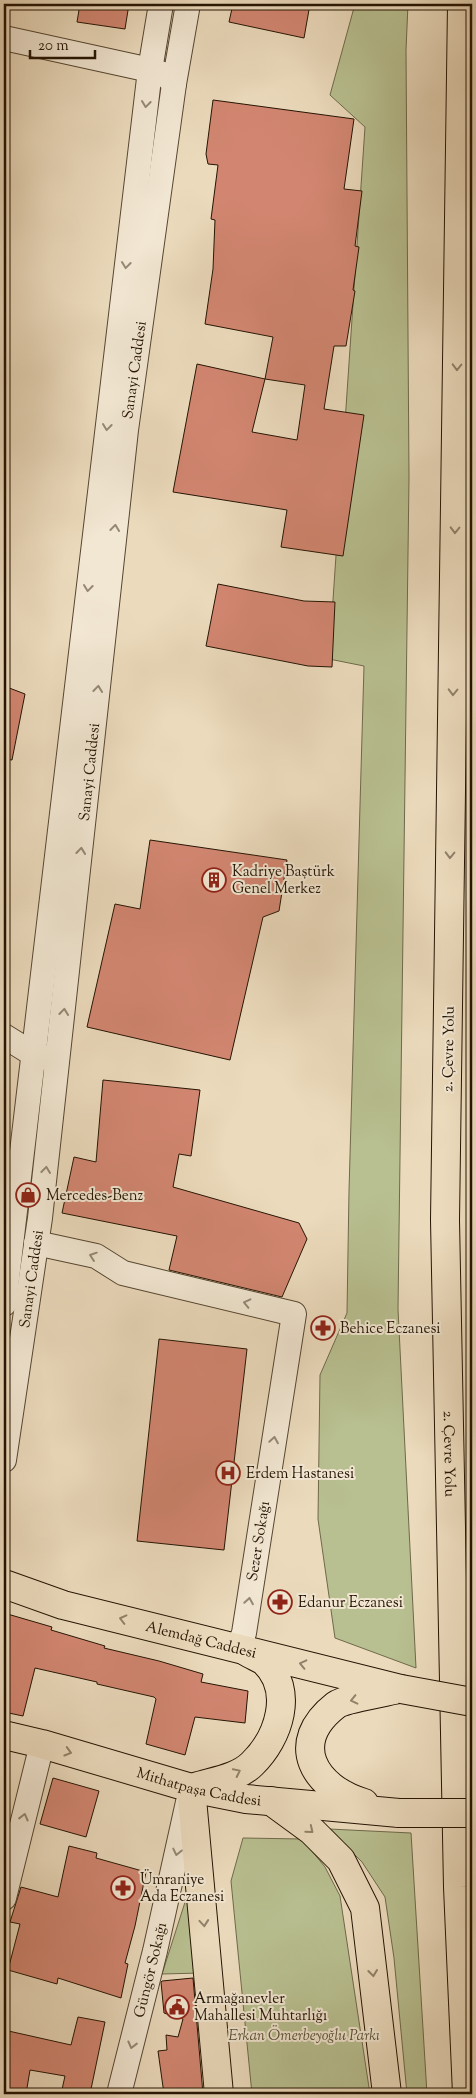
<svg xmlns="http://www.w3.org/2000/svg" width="476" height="2098" font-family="'Sorts Mill Goudy',serif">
  <rect width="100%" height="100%" fill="#ebdabc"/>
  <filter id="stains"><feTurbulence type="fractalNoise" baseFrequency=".004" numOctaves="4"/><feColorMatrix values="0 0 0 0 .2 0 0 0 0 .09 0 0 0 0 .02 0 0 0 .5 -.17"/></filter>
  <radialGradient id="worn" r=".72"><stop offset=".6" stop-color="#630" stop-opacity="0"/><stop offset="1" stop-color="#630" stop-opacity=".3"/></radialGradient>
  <g fill="#b8bf90" stroke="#6e6a4a">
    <path d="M355,4h53l-2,46 3,428 -11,831 18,359 -81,-30 -17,-119 2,-144 27,-62 2,-122 15,-525 -35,-7 36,-532 -35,-32z"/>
    <path d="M329,1829l82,4 16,261h-20l-13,-136 -9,-61 -23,-35z"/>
    <path d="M243,1838l59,1 23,28 15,29 30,198h-118l-21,-213z"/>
    <path d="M187,1896l14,77 -39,1z"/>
  </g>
  <g fill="#d28671" stroke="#241403" fill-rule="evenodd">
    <path d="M80,4h49l-4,25 -48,-7z"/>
    <path d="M233,4h77l-6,34 -75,-16z"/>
    <path d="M213,100l141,19 -10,70 18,2 -7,55 4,1 -6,43 2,1 -9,55h-12l-10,63 40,6 -21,141 -62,-9 6,-37 -114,-18 24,-128 68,15 8,-42 -68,-13 8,-55 2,-49 -4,-1 7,-54 -10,-1 -2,-10zM265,379l40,6 -8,55 -45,-8z"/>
    <path d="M218,584l86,17 31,1 -3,65 -24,-1 -102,-20z"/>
    <path d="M4,686l21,8 -13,66 -8,-1z"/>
    <path d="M150,840l137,20 -8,51 -16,6 -33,143 -143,-33 28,-123 25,5z"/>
    <path d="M103,1080l97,10 -9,66 -12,-2 -6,33 126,36 8,16 -25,58 -113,-27 8,-34 -115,-23 12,-56 22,5z"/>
    <path d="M159,1339l88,10 -23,201 -87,-9z"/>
    <path d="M4,1613l48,14 -1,3 54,16 -1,2 55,13 44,13 -2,8 47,9 -3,32 -50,-6 -10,38 -39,-11 10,-45 -2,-2 -57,-13v-2l-62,-14 -12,48 -19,-4z"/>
    <path d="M53,1778l46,13 -13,46 -46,-13z"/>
    <path d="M69,1846l28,7 -1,5 50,14 -11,54 -10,37 3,1 -7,34 -63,-20 -1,6 -49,-14 12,-46 -10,-2 11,-35 37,10z"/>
    <path d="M193,1978l10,116h-39l-6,-43 9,-1 -1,-15 12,2 5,-18 -19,-6 -3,-31 1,-1z"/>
    <path d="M78,2017l27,5 -15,72h-29l4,-18 -35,-6 -4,24h-22v-64l67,15z"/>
  </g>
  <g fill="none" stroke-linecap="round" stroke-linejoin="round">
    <g stroke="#564631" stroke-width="26">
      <g id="minor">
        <path d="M4,38l146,32 16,5 8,9 -48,346 -86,788 -36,242"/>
        <path d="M174,84l14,-80"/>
        <path d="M4,1036l29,18 14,4"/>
        <path d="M36,1243l60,13 27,17 171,41 -50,319 -6,15"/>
        <path d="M4,1304l146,-1234 11,-66"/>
        <path d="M4,1898l38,-154"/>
        <path id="s1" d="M119,2094l36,-143 33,-149"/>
      </g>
    </g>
    <g stroke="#241403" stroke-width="30">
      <g id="major">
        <path id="s2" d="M4,1584l59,21 338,84"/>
        <path id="s3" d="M4,1735l38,9 149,44 55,11 153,14"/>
        <path d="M195,1787c19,-6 43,-9 57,-23 27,-26 43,-74 12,-103 -5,-3 -12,-6 -17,-9"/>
        <path d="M191,1788l28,306"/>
        <path d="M364,1803c-50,-15 -77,-60 -28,-98 8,-6 50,-13 63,-16"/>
      </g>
    </g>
    <g stroke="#241403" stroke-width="30">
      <g id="highway">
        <path id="s4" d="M462,4l-17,1216 13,667 9,207"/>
        <path d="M271,1801l41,30 29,29 24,48 22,186"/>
      </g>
    </g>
    <use href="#minor" stroke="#f2e7d3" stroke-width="24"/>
    <use href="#major" stroke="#ebdabc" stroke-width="28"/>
    <use href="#highway" stroke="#ebdabc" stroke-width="28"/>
    <g stroke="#241403" stroke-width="30" stroke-linecap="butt">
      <g id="major-bridge">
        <path d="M401,1689l71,13"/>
        <path d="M399,1813h73"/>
      </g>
    </g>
    <use href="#major-bridge" stroke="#ebdabc" stroke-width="28"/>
  </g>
  <defs><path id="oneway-chevron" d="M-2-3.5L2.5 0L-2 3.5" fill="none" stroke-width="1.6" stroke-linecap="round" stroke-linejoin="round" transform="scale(1.25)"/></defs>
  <g stroke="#958875">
    <use href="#oneway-chevron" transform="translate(146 104) rotate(97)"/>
    <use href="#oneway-chevron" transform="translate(126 265) rotate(97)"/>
    <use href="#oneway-chevron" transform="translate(107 427) rotate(97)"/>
    <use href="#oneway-chevron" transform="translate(115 528) rotate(-84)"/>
    <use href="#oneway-chevron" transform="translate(88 588) rotate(97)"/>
    <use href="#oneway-chevron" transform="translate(98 689) rotate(-84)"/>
    <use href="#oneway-chevron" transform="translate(81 851) rotate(-84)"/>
    <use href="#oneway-chevron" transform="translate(64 1012) rotate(-84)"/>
    <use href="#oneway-chevron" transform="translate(46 1170) rotate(-83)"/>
    <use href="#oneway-chevron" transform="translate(93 1256) rotate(-161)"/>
    <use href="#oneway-chevron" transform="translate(247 1303) rotate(-167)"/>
    <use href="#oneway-chevron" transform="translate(274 1440) rotate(-81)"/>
    <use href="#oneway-chevron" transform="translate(249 1601) rotate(-81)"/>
    <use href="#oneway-chevron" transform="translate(24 1817) rotate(-76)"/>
    <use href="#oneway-chevron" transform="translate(177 1852) rotate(102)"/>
    <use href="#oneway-chevron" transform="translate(132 2045) rotate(104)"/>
  </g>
  <g stroke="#918169">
    <use href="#oneway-chevron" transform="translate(457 367) rotate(91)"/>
    <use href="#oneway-chevron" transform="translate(455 530) rotate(91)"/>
    <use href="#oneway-chevron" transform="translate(453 692) rotate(91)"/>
    <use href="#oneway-chevron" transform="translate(450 855) rotate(91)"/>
    <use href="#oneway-chevron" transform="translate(123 1619) rotate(-166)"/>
    <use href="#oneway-chevron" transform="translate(303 1664) rotate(-167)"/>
    <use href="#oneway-chevron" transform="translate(354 1700) rotate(167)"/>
    <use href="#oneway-chevron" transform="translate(68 1752) rotate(16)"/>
    <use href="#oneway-chevron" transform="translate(237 1772) rotate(-26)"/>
    <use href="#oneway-chevron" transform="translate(310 1830) rotate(39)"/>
    <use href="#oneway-chevron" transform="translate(204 1923) rotate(85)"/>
    <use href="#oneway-chevron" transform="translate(373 1973) rotate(83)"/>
  </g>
  <defs>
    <g id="building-ring" transform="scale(1.25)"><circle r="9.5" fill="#f2e7d3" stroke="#8f2418" stroke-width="1.5"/><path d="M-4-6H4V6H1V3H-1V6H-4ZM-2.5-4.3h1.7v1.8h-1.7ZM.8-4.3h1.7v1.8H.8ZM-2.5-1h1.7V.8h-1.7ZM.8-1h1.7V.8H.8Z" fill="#8f2418"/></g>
    <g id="shop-ring" transform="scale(1.25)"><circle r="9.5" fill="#f2e7d3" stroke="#8f2418" stroke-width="1.5"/><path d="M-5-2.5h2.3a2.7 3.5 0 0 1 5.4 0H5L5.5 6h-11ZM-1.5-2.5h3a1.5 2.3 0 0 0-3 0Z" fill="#8f2418"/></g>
    <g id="pharmacy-ring" transform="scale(1.25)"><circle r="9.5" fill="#f2e7d3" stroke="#8f2418" stroke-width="1.5"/><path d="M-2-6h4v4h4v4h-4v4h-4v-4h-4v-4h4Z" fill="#8f2418"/></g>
    <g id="hospital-ring" transform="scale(1.25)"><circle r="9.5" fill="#f2e7d3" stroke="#8f2418" stroke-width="1.5"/><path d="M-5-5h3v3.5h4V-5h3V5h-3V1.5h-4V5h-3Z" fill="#8f2418"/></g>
    <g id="civic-ring" transform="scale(1.25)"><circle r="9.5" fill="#f2e7d3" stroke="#8f2418" stroke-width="1.5"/><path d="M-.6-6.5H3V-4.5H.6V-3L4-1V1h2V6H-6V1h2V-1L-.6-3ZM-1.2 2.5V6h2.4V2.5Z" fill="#8f2418"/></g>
  </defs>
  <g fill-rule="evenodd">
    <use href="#building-ring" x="214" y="880"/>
    <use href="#shop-ring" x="28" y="1195"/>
    <use href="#pharmacy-ring" x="323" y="1328"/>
    <use href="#hospital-ring" x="228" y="1473"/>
    <use href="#pharmacy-ring" x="280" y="1602"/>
    <use href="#pharmacy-ring" x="123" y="1888"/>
    <use href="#civic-ring" x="177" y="2007"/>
  </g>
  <g text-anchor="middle" stroke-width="4" stroke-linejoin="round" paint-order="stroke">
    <g font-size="15" fill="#241403" stroke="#f2e7d3">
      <text transform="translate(134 370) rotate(-82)" y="5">Sanayi Caddesi</text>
      <text transform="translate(89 772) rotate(-84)" y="5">Sanayi Caddesi</text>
      <text transform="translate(448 1049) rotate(-89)" y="5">2. Çevre Yolu</text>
      <text transform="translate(31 1279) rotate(-82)" y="5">Sanayi Caddesi</text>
      <text dy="5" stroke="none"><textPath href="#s4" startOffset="1450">2. Çevre Yolu</textPath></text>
      <text transform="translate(258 1541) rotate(-81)" y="5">Sezer Sokağı</text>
      <text dy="5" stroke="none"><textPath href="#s2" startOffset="205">Alemdağ Caddesi</textPath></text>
      <text dy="5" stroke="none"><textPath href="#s3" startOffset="202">Mithatpaşa Caddesi</textPath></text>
      <text dy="5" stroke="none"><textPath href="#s1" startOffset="128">Güngör Sokağı</textPath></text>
    </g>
    <g font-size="15" fill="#241403" stroke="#f2e7d3" text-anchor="start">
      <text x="232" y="876">Kadriye Baştürk<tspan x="232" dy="17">Genel Merkez</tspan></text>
      <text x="46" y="1200">Mercedes-Benz</text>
      <text x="340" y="1333">Behice Eczanesi</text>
      <text x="246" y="1478">Erdem Hastanesi</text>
      <text x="298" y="1607">Edanur Eczanesi</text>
      <text x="140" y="1884">Ümraniye<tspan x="140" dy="17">Ada Eczanesi</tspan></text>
      <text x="194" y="2003">Armağanevler<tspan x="194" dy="17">Mahallesi Muhtarlığı</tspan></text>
    </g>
    <g font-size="15" font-style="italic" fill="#585034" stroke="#f2e7d3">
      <text x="304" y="2040">Erkan Ömerbeyoğlu Parkı</text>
    </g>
  </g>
  <rect width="476" height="2098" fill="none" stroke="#ebdabc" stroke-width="20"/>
  <rect x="5" y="5" width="466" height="2088" fill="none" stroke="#241403" stroke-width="2.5"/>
  <rect x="10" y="10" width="456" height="2078" fill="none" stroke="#241403"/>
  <path d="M30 50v8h65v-8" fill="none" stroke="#241403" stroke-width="2.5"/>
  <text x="38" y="50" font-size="15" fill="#241403" stroke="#f2e7d3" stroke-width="4" paint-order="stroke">20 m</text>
  <rect width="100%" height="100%" filter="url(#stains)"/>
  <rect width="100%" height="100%" fill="url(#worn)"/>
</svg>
